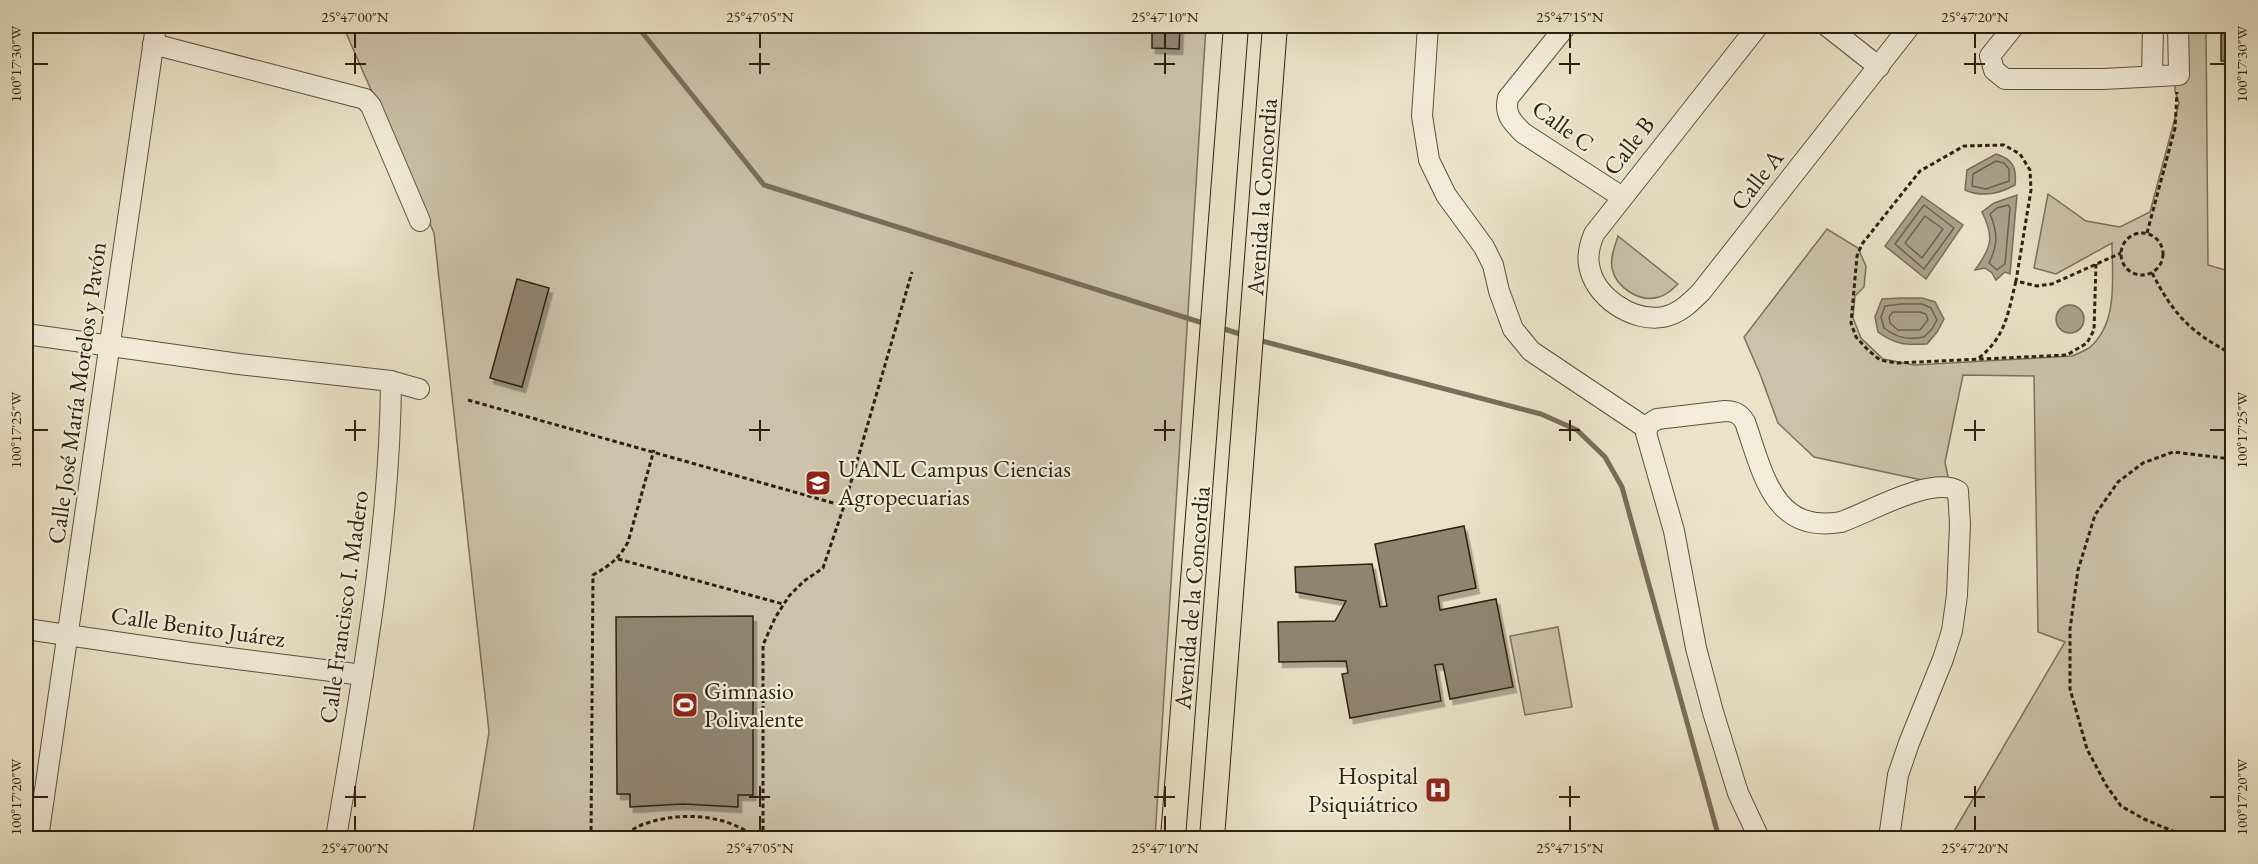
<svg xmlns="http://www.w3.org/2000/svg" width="2258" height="864" font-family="'EB Garamond',serif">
  <defs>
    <filter id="shadow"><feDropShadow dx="3.5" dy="5.5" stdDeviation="0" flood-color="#0004"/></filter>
  </defs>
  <rect width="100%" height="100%" fill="#ebe3c8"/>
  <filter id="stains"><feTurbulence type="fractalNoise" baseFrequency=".00333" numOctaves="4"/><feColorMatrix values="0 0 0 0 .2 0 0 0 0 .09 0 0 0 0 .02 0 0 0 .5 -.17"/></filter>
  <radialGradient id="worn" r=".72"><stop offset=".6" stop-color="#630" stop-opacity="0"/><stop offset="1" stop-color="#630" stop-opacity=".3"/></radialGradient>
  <g fill="#cbc2a9" stroke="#7c715c" stroke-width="1.5">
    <path d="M343,26h863l-51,812h-683l17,-106 -55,-499z"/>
    <path d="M2174,26h32l2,239 24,7v566h-282l115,-196 -27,-10 -4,-256 -71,-1 -18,87 5,24 -136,-29 -36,-34 -18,-49 -16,-37 83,-108 31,19 8,18 -2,21 -9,9 -2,22 8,20 22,21 31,6 158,-9c5,-2 12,-5 17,-8 30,-25 23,-71 23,-105l-56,31 -22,-6 14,-74 38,27 34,6 30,-15 29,-109 -4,-12z"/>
    <path d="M1618,236l60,48c-5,5 -11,11 -19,13 -19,6 -43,-9 -47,-29 -2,-11 3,-22 6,-32z"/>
    <path d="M1558,627l14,80 -47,8 -15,-79z"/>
  </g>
  <g fill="#aaa189" stroke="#786d59" stroke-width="1.5">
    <path d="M1996,154c17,5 21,14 19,31 -16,9 -32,13 -50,5l2,-20z"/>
    <path d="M2017,195l-7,79 -5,-2 -9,8 -4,-7 -7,-5 -10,2c16,-22 20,-32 7,-58l12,-9z"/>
    <path d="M1922,196l41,29 -37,54 -41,-33z"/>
    <path d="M1901,298h21l13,4 9,17 -7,13 -10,12c-22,1 -31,1 -49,-12l-3,-15 7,-18z"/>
    <circle cx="2070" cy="319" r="14"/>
  </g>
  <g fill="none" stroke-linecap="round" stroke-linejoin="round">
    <g stroke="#6c604c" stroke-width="1.5">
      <path d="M1996,161l8,2 5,6v12l-23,8 -14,-3 1,-12z"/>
      <path d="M1924,205l30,23 -30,41 -29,-25z"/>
      <path d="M2008,205l2,3 -5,56 -8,6 -8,-7c9,-19 9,-30 1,-49l7,-6z"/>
      <path d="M1925,216l18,13 -21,29 -17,-15z"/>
      <path d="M1901,304h21l9,4 6,12 -5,9 -8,8c-16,3 -27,1 -40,-9l-3,-11 4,-11z"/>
      <path d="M1893,312h27l6,2 2,6 -8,10h-22l-8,-7 -1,-6z"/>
    </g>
    <g stroke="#786d59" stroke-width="5">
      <path d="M637,26l127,159 442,139"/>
      <path d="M1218,327l25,8"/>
      <path d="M1258,340l283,74 36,16 28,27 17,30 97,351"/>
    </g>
  </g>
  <g fill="#908570" stroke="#2d2010" stroke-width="1.5" filter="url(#shadow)">
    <path d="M1152,26h28l-1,23 -27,-1z"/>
    <rect x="2221" y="26" width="11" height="35"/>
    <path d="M517,279l32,9 -27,99 -32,-9z"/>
    <path d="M1464,526l12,62 -38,8 2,14 56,-11 17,88 -63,12 -7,-35 -8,1 6,36 -91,17 -8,-44 6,-1 -2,-12 -67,1 -1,-40 57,-1 11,-20 -50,-9 -1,-25 77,-3 8,43 7,-1 -12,-62z"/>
    <path d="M753,616v179h-15v12l-55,-3 -53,3v-13h-13l-1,-177z"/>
  </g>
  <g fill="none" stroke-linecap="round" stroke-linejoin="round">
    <g stroke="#5c513e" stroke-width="22">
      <g id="minor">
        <path d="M1428,26l-6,90 7,44 17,35 38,52 9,18 6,26 14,38 18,22 115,77"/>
        <path d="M1566,26l-58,72c-4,16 4,24 15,35l99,64"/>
        <path d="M1758,26l-164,208c-4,10 -7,20 -5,31 5,32 43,57 74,52 16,-3 27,-14 38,-25l209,-266"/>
        <path d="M1827,26l52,41"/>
        <path d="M2014,26l-24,30 4,14 11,9h98l76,-4 -1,-49"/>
        <path d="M153,44l212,55 6,7 49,115"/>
        <path d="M2152,76l1,-50"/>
        <path d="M26,334l213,30 152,17 28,8"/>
        <path d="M26,629l165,24 172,22"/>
        <path d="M38,838l118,-812"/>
        <path d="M336,838c25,-151 54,-304 55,-457"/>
        <path d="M1759,838l-21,-45 -25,-81 -17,-64 -22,-117 -28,-98 3,-9 8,-5 68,-8c10,0 15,3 20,11 18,51 28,112 96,100 27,-9 91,-47 117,-31l2,33 -3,71 -5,36 -9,28 -34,84 -11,32 -9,63"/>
      </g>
    </g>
    <g stroke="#2d2010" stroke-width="26">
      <g id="major">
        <path d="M1173,838l63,-812"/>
        <path d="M1212,838l63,-812"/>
      </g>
    </g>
    <g stroke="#2d2010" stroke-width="3" stroke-dasharray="4.5 3" stroke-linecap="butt">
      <circle cx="2142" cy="254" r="21"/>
      <path d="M2147,233l28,-105 2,-36"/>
      <path d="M2096,264l-2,66 -7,13 -20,12 -171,8 -16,-3 -12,-10 -12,-13 -5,-14 6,-67 5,-12 58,-73 44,-25 40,-1 16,9 10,16 1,20 -15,91 21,5 15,-2 69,-31"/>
      <path d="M2152,273c22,42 38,59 80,81"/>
      <path d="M1979,358c27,-22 29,-45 37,-77"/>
      <path d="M468,400l376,106"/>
      <path d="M618,559l165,45"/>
      <path d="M591,838l2,-263c16,-9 26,-16 35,-33l26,-92"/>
      <path d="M620,838c7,-4 15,-11 24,-14 38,-13 81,-10 113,14"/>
      <path d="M763,838v-193l12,-27 14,-22 15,-15 19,-13 21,-62 68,-234"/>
      <path d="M2189,838l-45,-19 -23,-13 -15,-21 -19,-36 -17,-60v-60l8,-59 17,-55 23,-33 25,-19 30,-11 59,7"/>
    </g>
    <use href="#minor" stroke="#f2eddb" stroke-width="20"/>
    <use href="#major" stroke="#ebe3c8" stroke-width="24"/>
  </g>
  <path fill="none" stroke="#2d2010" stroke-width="2" d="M355,33v15M760,33v15M1165,33v15M1570,33v15M1975,33v15M355,53v21M760,53v21M1165,53v21M1570,53v21M1975,53v21M33,64h15M345,64h21M749,64h21M1154,64h21M1559,64h21M1964,64h21M2210,64h15M355,420v21M760,420v21M1165,420v21M1570,420v21M1975,420v21M33,430h15M345,430h21M749,430h21M1154,430h21M1559,430h21M1964,430h21M2210,430h15M355,786v21M760,786v21M1165,786v21M1570,786v21M1975,786v21M33,797h15M345,797h21M749,797h21M1154,797h21M1559,797h21M1964,797h21M2210,797h15M355,816v15M760,816v15M1165,816v15M1570,816v15M1975,816v15"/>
  <defs>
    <g id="university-square" transform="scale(1.35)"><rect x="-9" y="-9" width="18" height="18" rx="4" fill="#8f2418" stroke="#f2eddb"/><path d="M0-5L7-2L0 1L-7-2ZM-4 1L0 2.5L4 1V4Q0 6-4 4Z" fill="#fff"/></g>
    <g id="stadium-square" transform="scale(1.35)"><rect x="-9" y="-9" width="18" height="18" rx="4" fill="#8f2418" stroke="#f2eddb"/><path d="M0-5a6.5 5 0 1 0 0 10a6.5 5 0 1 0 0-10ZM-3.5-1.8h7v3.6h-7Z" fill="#fff"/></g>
    <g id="hospital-square" transform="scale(1.35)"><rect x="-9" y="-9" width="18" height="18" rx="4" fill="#8f2418" stroke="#f2eddb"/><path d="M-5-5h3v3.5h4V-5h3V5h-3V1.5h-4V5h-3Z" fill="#fff"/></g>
  </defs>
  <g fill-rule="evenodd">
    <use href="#university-square" x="818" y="483"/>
    <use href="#stadium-square" x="685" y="705"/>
    <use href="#hospital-square" x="1438" y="790"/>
  </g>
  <g text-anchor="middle" stroke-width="4.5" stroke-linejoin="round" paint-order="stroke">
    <g font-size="24" fill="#2d2010" stroke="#f2eddb">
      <text transform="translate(1563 126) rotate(36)" y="8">Calle C</text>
      <text transform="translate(1629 146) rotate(-52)" y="8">Calle B</text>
      <text transform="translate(1757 180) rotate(-52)" y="8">Calle A</text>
      <text transform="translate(1262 197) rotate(-86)" y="8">Avenida la Concordia</text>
      <text transform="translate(77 393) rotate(-82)" y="8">Calle José María Morelos y Pavón</text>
      <text transform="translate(1192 598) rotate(-85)" y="8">Avenida de la Concordia</text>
      <text transform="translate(344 607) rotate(-82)" y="8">Calle Francisco I. Madero</text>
      <text transform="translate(198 627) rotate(8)" y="8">Calle Benito Juárez</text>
    </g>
    <g font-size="24" fill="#2d2010" stroke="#f2eddb" text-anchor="start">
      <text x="838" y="477">UANL Campus Ciencias<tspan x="838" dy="28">Agropecuarias</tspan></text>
      <text x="704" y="699">Gimnasio<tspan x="704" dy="28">Polivalente</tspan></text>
      <text x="1418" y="784" text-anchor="end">Hospital<tspan x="1418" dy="28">Psiquiátrico</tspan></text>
    </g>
  </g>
  <rect width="2258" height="864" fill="none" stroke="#ebe3c8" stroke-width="66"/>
  <rect x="33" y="33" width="2192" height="798" fill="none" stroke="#2d2010" stroke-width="2"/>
  <g font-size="15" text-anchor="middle" fill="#2d2010">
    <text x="355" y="22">25°47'00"N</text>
    <text x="760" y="22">25°47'05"N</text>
    <text x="1165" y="22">25°47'10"N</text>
    <text x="1570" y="22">25°47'15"N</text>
    <text x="1975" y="22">25°47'20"N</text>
    <text transform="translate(2242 64) rotate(-90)" y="5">100°17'30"W</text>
    <text transform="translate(16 64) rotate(-90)" y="5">100°17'30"W</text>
    <text transform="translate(2242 430) rotate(-90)" y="5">100°17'25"W</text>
    <text transform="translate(16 430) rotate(-90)" y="5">100°17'25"W</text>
    <text transform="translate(2242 797) rotate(-90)" y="5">100°17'20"W</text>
    <text transform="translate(16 797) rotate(-90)" y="5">100°17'20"W</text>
    <text x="355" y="853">25°47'00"N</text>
    <text x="760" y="853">25°47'05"N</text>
    <text x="1165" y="853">25°47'10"N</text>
    <text x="1570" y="853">25°47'15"N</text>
    <text x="1975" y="853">25°47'20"N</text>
  </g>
  <rect width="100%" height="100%" filter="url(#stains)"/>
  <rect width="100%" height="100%" fill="url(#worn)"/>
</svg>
